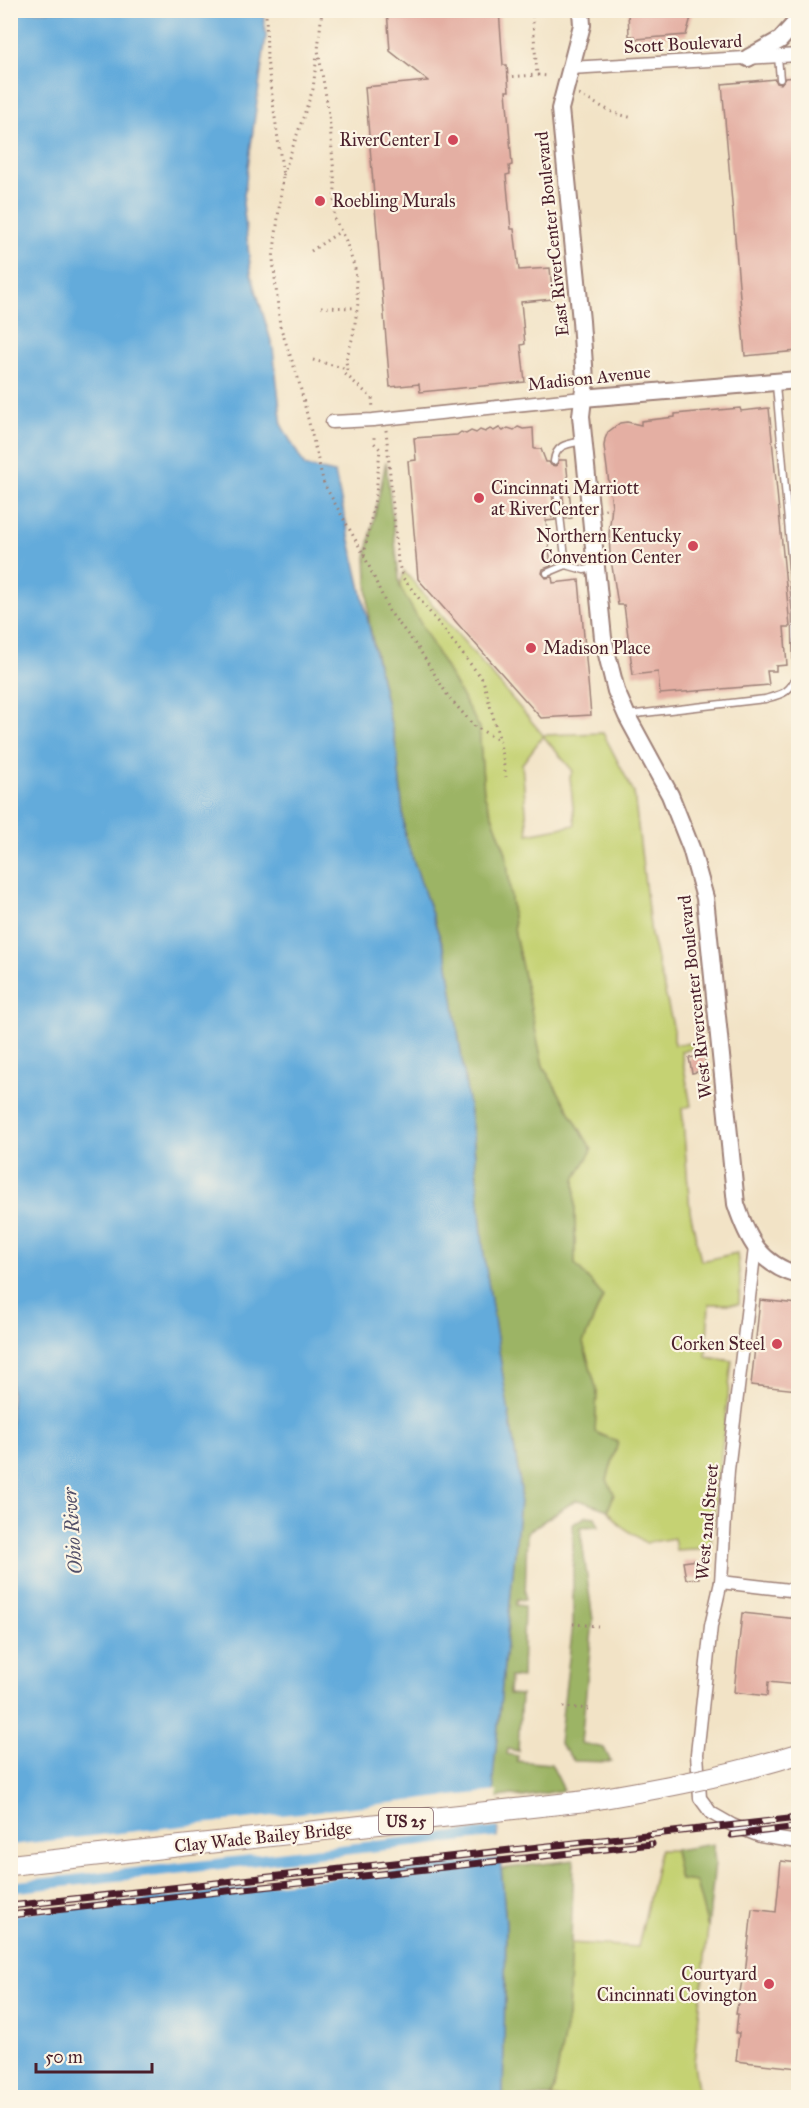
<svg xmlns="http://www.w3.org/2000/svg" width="809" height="2108" font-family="'IM FELL Great Primer',serif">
  <rect width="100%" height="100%" fill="#fcf5e5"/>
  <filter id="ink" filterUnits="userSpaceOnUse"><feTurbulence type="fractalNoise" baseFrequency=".0167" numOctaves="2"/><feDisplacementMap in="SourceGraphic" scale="12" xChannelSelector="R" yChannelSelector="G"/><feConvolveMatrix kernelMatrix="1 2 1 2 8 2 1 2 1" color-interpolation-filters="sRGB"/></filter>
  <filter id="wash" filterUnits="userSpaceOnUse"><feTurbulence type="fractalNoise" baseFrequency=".008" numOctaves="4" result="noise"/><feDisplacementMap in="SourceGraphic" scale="24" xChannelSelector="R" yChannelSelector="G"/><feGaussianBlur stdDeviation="1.35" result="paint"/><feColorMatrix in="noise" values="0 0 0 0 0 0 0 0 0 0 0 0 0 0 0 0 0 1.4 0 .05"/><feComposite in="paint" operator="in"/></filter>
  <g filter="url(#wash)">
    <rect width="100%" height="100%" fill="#f2e3c6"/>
    <g fill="#c5d273" stroke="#88784f" stroke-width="1.5" fill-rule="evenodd">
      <path d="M404,571l139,164 60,-2 31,60 17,141 23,96v15l17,-2 6,5 -16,3 10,55 -9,2 8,103 11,50 36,-8 3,27 -1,24h-30l-3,53 26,4 -22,187 -34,2 -2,-12 -28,5 -26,-18 -12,-15 6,-16 -7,-14 11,-38 -23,-10 2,-41 -14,-48 20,-46 -28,-33v-86l17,-28 -49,-84 -28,-131 -9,-82 -22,-59 -5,-67 -79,-140zM543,736l30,35 -3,6 5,48 -47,9 -6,-70z"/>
      <path d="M660,1850h14l6,30 16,1 12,47 -14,135 5,34 -147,1 16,-81 2,-74 68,4z"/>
    </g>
    <g fill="#9cb465" stroke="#736a48" stroke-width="1.5">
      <path d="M386,462l14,125 79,140 5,67 22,59 9,82 28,131 49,84 -17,29v85l28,32 -20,47 14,48 -2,41 23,10 -11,38 7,14 -6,16 -26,-9 -6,-1 -49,32 -2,68 -8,-1 -1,6 8,1 -2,72 -12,-1 -1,17 12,1 -3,56 -10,-2 -1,5 11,2 -1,5 34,3 13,26 -41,7 -11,-2 -18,3 -1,-20 28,-288 -37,-234 -11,-122 -26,-176 -42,-122 -8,-85 -28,-128 -3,-66z"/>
      <path d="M587,1516l8,1 4,9 -19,1 13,93 -12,123 23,5 7,14 -37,-1 -15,-18 14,-119v-100z"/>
      <path d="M713,1844l2,19 -7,65 -12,-46 -16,-2 -6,-30z"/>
      <path d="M574,1860l-6,157 -16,80h-49l3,-173 -5,-55z"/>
    </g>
    <path fill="#64abdb" stroke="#576583" stroke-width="1.5" d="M11,11h252l3,25 -23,167 8,70 22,75 9,78 23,40 30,7 62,278 8,85 42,122 26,176 11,122 37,234 -28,288 13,146 -3,173 -492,1z"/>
    <g fill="#f2e3c6">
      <path d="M497,1791l3,36 -490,55 1,-37z"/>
      <path d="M501,1837l2,21 -492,57v-22z"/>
    </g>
    <g id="blocks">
      <g fill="#e4afa3">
        <path d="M387,10h112l4,55h4l2,26h-3l6,74 -3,1 1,8 -4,1 5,54h3l5,41 31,-2 3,31 -32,3 4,42 -4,1 4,37 -105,10 -1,-8 -29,3 -25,-300 63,-6 -38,-30z"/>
        <path d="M628,10h65l-7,25 -50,4 -1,-3h-6z"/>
        <path d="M798,77v274l-53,5 -23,-272 53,-5 2,4 4,1 4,-6z"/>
        <path d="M740,408l1,3 28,-3 21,219h-6l3,38 -11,1v5h-9l2,14 -109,9 -2,-22 -25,3 -9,-70h-6l-8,-52 -1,-19 3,-28 -8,-60 1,-7 3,-7 12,-9 7,-1 14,3v-4l34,-4v-3z"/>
        <path d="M518,427l5,2 10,-1 1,21h7l5,13h3l2,3 5,1 3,-6h7l6,58 -6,1 -4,-29 -2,-4 -6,1 -2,5 3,28 -9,1 5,45 -8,3 -1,4 4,5 6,-1 1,6 26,-3 12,135 -50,3 -123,-139 -10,-118 8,-1 -2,-22 43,-3 4,-3 5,2 5,-3 5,2 4,-3 5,2 5,-3 4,2 5,-3 4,3 5,-3 6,2z"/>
        <path d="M704,1055l3,15 -15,3 -3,-15z"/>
        <path d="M760,1300l38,4v86l-47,-5z"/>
        <path d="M697,1560l2,18 -13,1 -3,-17z"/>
        <path d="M742,1613l56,6v66l-30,-3 -1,14 -33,-4z"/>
        <path d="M781,1861l17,2v89l-4,46 4,1v69l-62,-7 3,-28h-3l2,-19h-2l7,-39h2l7,-66 24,3z"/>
      </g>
    </g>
  </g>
  <g filter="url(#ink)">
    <use href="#blocks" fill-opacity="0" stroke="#9e8178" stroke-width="1.5"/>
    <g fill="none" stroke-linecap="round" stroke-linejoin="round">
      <g stroke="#9e8178" stroke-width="9">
        <g id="lane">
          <path d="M778,57l2,22"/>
          <path d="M554,461c2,-17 14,-17 29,-20"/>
          <path d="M557,491l9,74 18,5 11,-2"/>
          <path d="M547,573l19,-8"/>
          <path d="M627,715l138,-16c18,-5 25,-6 32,-25l-1,-61 -20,-228"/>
        </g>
      </g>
      <g stroke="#9e8178" stroke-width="15">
        <g id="street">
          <path d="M570,68l228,-13"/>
          <path d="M332,422l41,-2 210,-22"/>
          <path d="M755,1248l-27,222 -7,112 -10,44 -14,128 3,44 11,15 21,12 28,11 38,6"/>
          <path d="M721,1582l77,9"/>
        </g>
      </g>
      <g stroke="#9e8178" stroke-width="20">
        <g id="secondary">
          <path d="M581,10l1,15 -22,84 21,212 4,59 -4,36 22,222 13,53 11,25 43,79 21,53 14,50 31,306c12,36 24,60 62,71"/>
          <path d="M748,58l32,-18 18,-20"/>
          <path d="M583,398l215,-18"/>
        </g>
      </g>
      <g stroke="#9e8178" stroke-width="3" stroke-dasharray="1.5 4.5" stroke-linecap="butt">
        <path d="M266,10l1,49 16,117 -10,83 7,67 18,52 26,106 40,71 25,56 30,38 29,47 26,30 26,15"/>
        <path d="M322,10l-4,40 11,64 6,73 -1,31 12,23 9,28 3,34 -5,33 -7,24 1,9 -2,5 27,24 1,10"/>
        <path d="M532,10l5,65 12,1"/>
        <path d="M507,77l30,-2"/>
        <path d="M579,95l35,18 19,5"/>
        <path d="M283,175l30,-86 4,-34"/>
        <path d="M311,251l30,-20"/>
        <path d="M321,307l36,1"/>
        <path d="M313,360l34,9"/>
        <path d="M386,430l12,132 5,16 80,102 16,58 7,39"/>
        <path d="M364,555l12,-61 4,-45 -6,-6v-10"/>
        <path d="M573,1624l25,2"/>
        <path d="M563,1707l29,2"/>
      </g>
      <use href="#lane" stroke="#fff" stroke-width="6"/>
      <use href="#street" stroke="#fff" stroke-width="12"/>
      <use href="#secondary" stroke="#fff" stroke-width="16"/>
      <g stroke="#4a1f2b" stroke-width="7">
        <g id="rail">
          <path d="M732,1835l66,-8"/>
          <path d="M10,1906l788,-88"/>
          <path d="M10,1915l642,-71"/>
        </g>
      </g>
      <use href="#rail" stroke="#fcf5e5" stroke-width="4.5" stroke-dasharray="14" stroke-linecap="butt"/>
      <g stroke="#9e8178" stroke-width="22" stroke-linecap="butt">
        <path id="primary-bridge" d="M10,1865l576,-64c71,-12 143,-25 212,-47"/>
      </g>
      <path stroke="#9e8178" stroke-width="3" stroke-dasharray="1.5 4.5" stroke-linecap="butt" d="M545,518l67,-10"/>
      <use href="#primary-bridge" stroke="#fff" stroke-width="20"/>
    </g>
  </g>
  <g fill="#d1495b" stroke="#fcf5e5" stroke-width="2">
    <circle cx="453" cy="140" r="6"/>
    <circle cx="320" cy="201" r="6"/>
    <circle cx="479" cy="498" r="6"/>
    <circle cx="693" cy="546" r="6"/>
    <circle cx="531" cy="648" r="6"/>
    <circle cx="777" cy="1344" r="6"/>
    <circle cx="769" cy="1984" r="6"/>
  </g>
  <g text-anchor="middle" stroke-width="4.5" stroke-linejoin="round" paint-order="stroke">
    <rect fill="#fcf5e5" stroke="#7f5f63" stroke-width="1.5" x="379" y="1808" width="54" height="26" rx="4.5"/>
    <g font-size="16" font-weight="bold" fill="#4a1f2b">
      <text x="406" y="1827">US 25</text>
    </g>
    <g font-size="18" fill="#4a1f2b" stroke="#fcf5e5">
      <text transform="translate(683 44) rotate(-3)" y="6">Scott Boulevard</text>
      <text transform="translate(552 234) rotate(-96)" y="6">East RiverCenter Boulevard</text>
      <text transform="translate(589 378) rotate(-6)" y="6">Madison Avenue</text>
      <text transform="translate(695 997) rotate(-96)" y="6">West Rivercenter Boulevard</text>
      <text transform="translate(707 1522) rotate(-85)" y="6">West 2nd Street</text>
      <text transform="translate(263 1837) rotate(-6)" y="6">Clay Wade Bailey Bridge</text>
    </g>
    <g font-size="18" fill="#4a1f2b" stroke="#fcf5e5" text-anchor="end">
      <text x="441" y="146">RiverCenter I</text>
      <text x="332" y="207" text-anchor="start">Roebling Murals</text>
      <text x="491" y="494" text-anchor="start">Cincinnati Marriott<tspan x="491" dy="21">at RiverCenter</tspan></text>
      <text x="681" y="542">Northern Kentucky<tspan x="681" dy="21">Convention Center</tspan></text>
      <text x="543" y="654" text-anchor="start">Madison Place</text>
      <text x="765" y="1350">Corken Steel</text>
      <text x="757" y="1980">Courtyard<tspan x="757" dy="21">Cincinnati Covington</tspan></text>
    </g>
    <g font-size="20" font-style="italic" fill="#535069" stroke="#fcf5e5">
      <text transform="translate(72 1531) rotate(-94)" y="7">Ohio River</text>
    </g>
  </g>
  <rect width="809" height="2108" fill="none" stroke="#fcf5e5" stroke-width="36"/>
  <path d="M36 2063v9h116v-9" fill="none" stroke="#4a1f2b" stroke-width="3"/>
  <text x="45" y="2063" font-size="18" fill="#4a1f2b" stroke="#fcf5e5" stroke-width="4.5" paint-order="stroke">50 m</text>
</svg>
